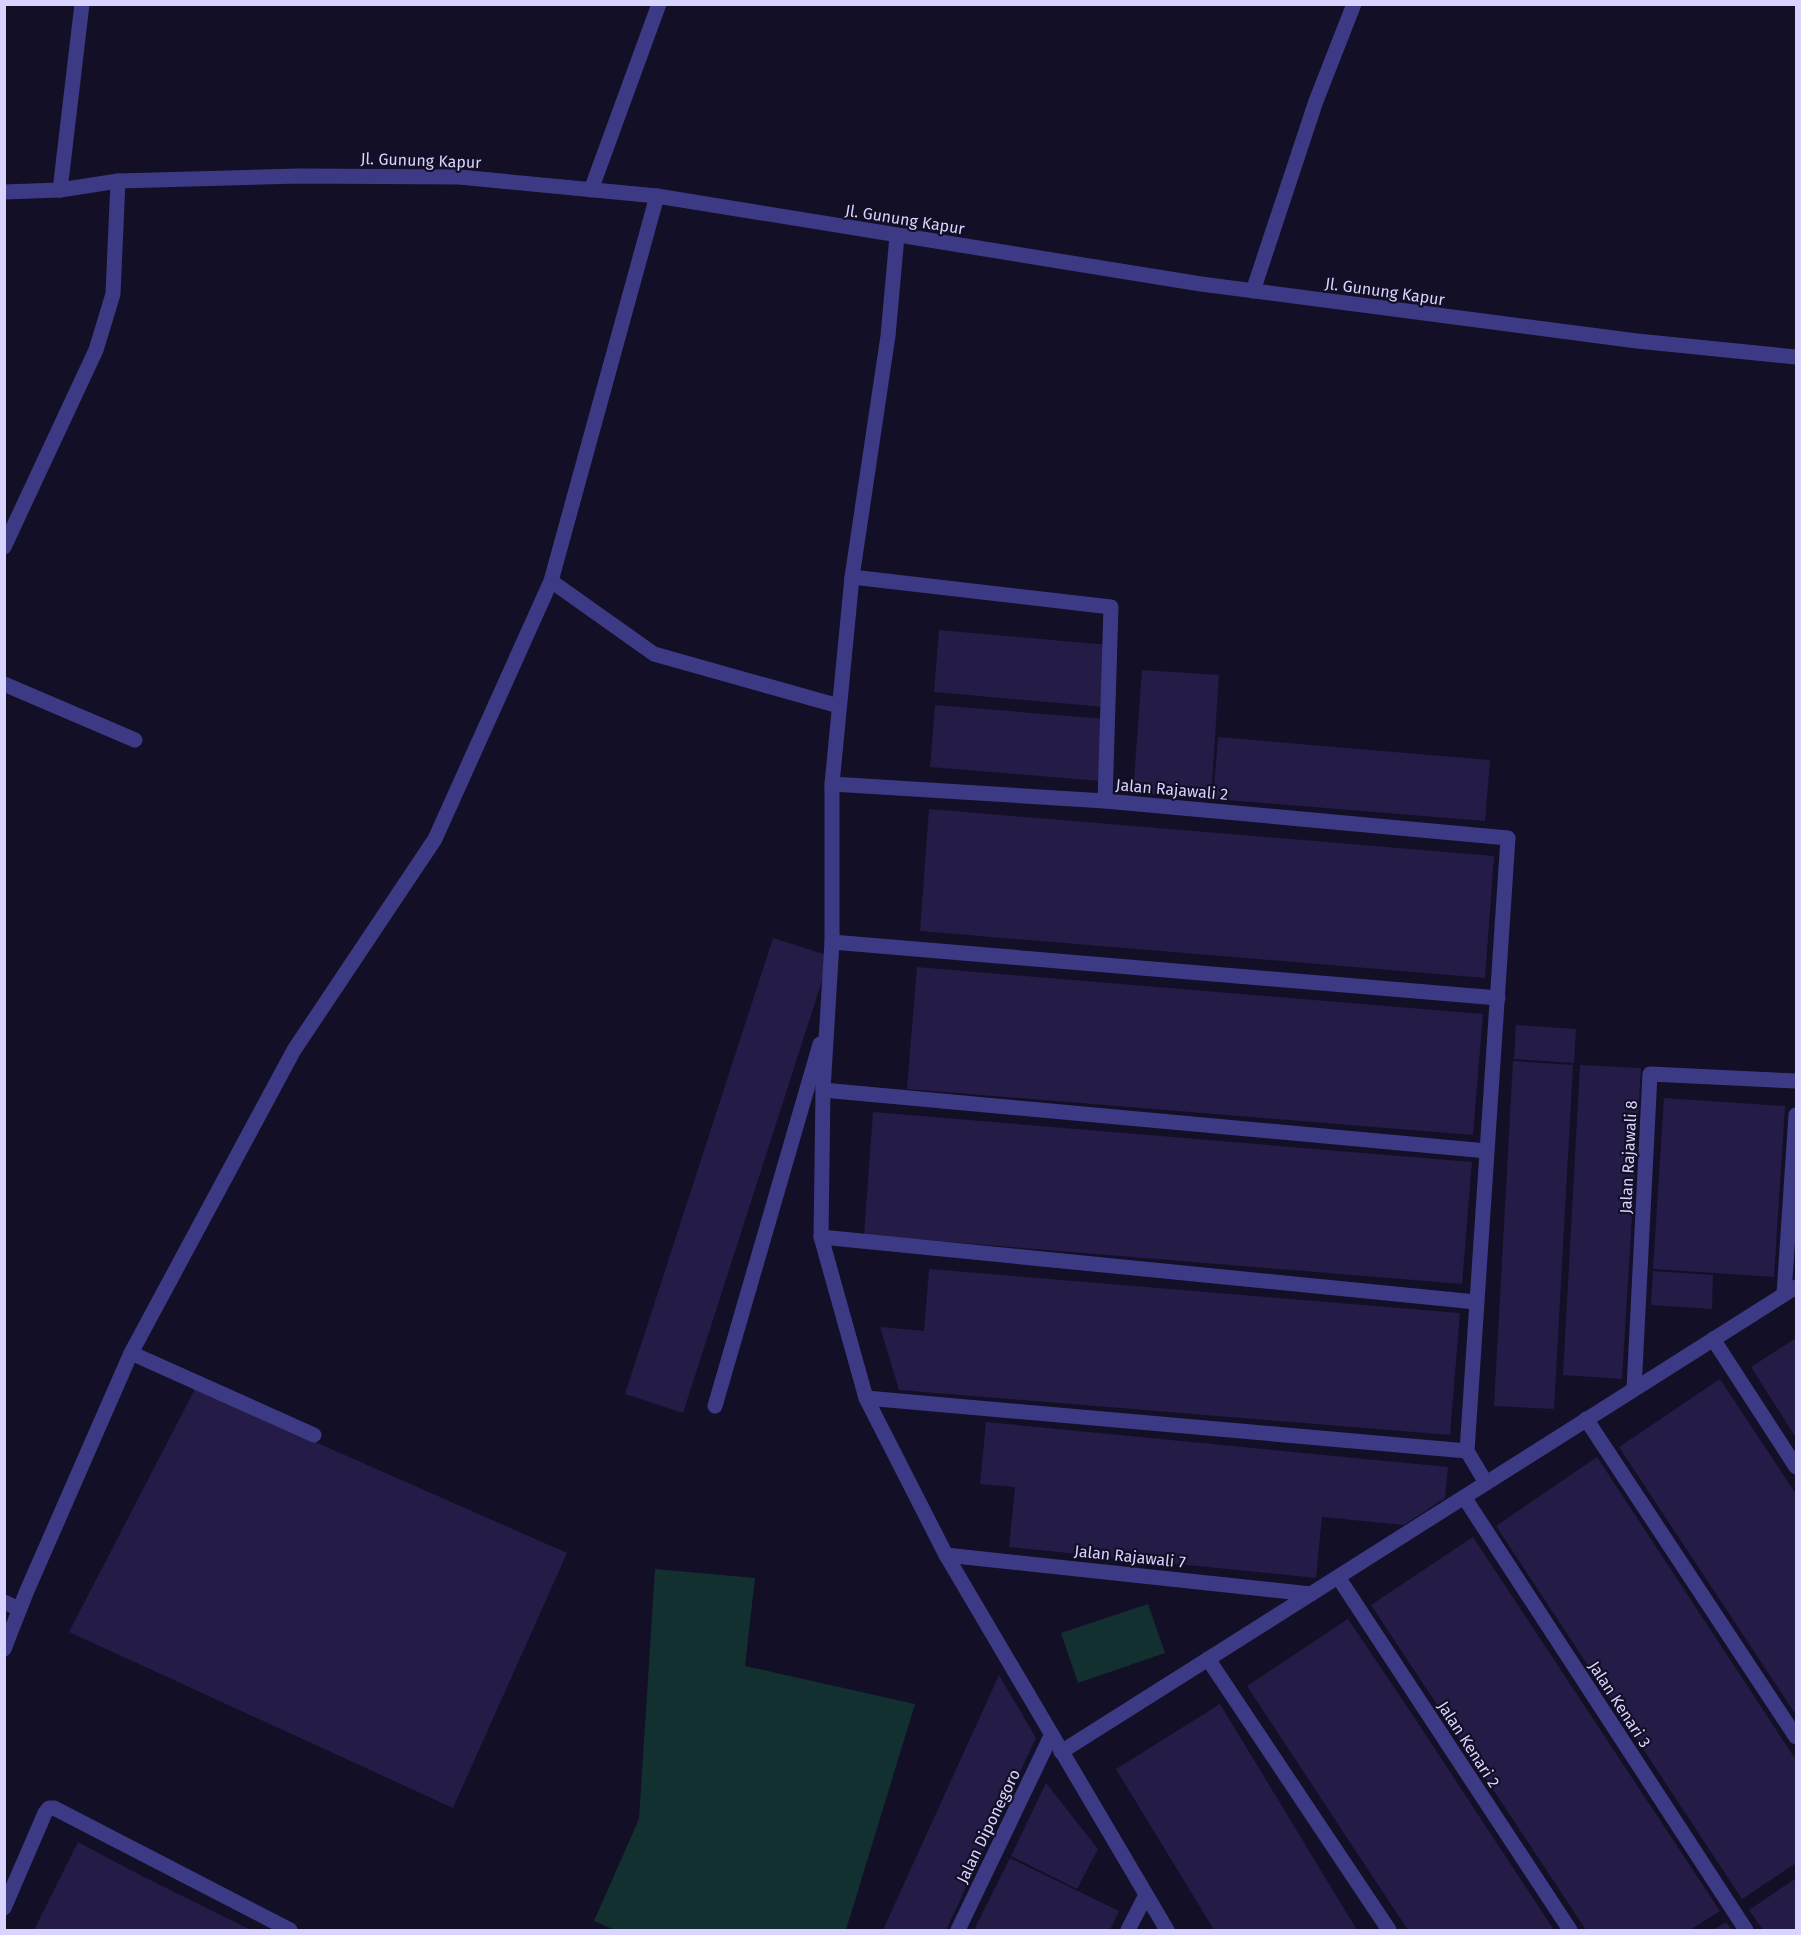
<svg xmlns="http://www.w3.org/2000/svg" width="1801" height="1935" font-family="'Fira Sans',sans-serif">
  <rect width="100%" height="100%" fill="#130f26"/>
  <g fill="#12302f">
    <path d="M655,1569l100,9 -10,88 170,38 -69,226h-231l-21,-9 45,-102z"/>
    <path d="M1148,1604l17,49 -87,30 -17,-50z"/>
  </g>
  <g fill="#241b47">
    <path d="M939,630l170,15 -5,62 -170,-15z"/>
    <path d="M1142,670l77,5 -8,123 -78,-5z"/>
    <path d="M935,705l171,14 -6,62 -170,-14z"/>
    <path d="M1218,737l272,23 -5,61 -272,-22z"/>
    <path d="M929,809l565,47 -9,122 -565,-47z"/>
    <path d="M773,938l57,18 -147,457 -58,-19z"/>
    <path d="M917,967l566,47 -10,121 -566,-46z"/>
    <path d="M1516,1025l60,4 -2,34 -60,-4z"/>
    <path d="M1513,1061l60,4 -19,344 -60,-3z"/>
    <path d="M1580,1065l61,3 -19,311 -59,-4z"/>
    <path d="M1664,1098l121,8 -11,171 -121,-8z"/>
    <path d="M873,1112l599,50 -10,122 -598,-49z"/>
    <path d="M929,1269l531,44 -10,122 -551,-45 -19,-63 44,4z"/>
    <path d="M1653,1271l60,4 -1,34 -61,-4z"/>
    <path d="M1796,1338v100l-45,-71z"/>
    <path d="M1720,1379l76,115v221l-177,-268z"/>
    <path d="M195,1389l372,164 -114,255 -384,-176z"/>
    <path d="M986,1422l462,45 -3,31 -41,27 -82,-8 -6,61 -307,-31 6,-60 -35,-3z"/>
    <path d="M1597,1457l199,303v103l-54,36 -246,-373z"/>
    <path d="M1473,1537l247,374 -30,19h-104l-215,-325z"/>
    <path d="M1348,1619l58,86 148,225h-146l-47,-71 -114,-173z"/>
    <path d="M999,1675l37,63 -90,192h-63z"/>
    <path d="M1220,1704l54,89 83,137h-143l-98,-161z"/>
    <path d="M1046,1783l52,66 -21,40 -66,-33z"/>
    <path d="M78,1842l60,32 113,56h-217z"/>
    <path d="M1010,1858l109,53 -9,19h-136z"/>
    <path d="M1796,1878v52h-33l-14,-20z"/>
    <path d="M1726,1922l6,8h-19z"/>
  </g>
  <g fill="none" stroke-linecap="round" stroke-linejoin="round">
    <g stroke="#3d3a85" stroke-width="15">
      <path d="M60,190l22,-186"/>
      <path d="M591,190l68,-186"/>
      <path d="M4,192l56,-2 58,-9 181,-5 160,1 198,19 544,88 436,57 159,16"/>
      <path d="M897,236l-9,100 -36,241 -20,207v158l-9,148 -2,147 45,161 80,157 221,375"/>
      <path d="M1253,291l63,-190 38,-97"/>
      <path d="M4,547l92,-197 17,-56 5,-113"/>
      <path d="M852,577l259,30 -6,194"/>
      <path d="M551,581l103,73 185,52"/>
      <path d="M4,684l131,56"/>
      <path d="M832,784l273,17 403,37 -41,613 19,32"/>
      <path d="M832,942l666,56"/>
      <path d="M823,1090l664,61"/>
      <path d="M821,1237l655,65"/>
      <path d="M1784,1294l12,-179"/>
      <path d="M1713,1339l83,128"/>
      <path d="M131,1353l183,82"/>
      <path d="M1634,1389l16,-315 146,7"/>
      <path d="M866,1398l601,53"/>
      <path d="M715,1406l105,-362"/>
      <path d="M1586,1419l210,318"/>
      <path d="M1464,1497l282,433"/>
      <path d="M946,1555l365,39"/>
      <path d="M1338,1577l232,353"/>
      <path d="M4,1602l15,7"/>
      <path d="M4,1649l22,-56 105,-240 163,-303 141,-211 116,-258 106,-385"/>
      <path d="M1208,1659l181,271"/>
      <path d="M1061,1752l735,-465"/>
      <path d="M4,1908l41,-95 4,-5h5l236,122"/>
      <path d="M958,1930l93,-194"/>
      <path d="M1128,1930l18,-35"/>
    </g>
  </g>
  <g text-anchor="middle" stroke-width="4.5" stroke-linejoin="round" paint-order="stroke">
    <g font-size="16" fill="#d9d4ff" stroke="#130f26">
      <text transform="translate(421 160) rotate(2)" y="6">Jl. Gunung Kapur</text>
      <text transform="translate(905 219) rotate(9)" y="6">Jl. Gunung Kapur</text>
      <text transform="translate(1385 291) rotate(8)" y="6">Jl. Gunung Kapur</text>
      <text transform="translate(1172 789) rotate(5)" y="6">Jalan Rajawali 2</text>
      <text transform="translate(1628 1157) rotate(-87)" y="6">Jalan Rajawali 8</text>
      <text transform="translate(1130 1556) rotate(6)" y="6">Jalan Rajawali 7</text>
      <text transform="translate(1620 1704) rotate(57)" y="6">Jalan Kenari 3</text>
      <text transform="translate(1469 1744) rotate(57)" y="6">Jalan Kenari 2</text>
      <text transform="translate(988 1826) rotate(-64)" y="6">Jalan Diponegoro</text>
    </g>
  </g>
  <rect width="1801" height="1935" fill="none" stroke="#d9d4ff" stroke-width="12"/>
</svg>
